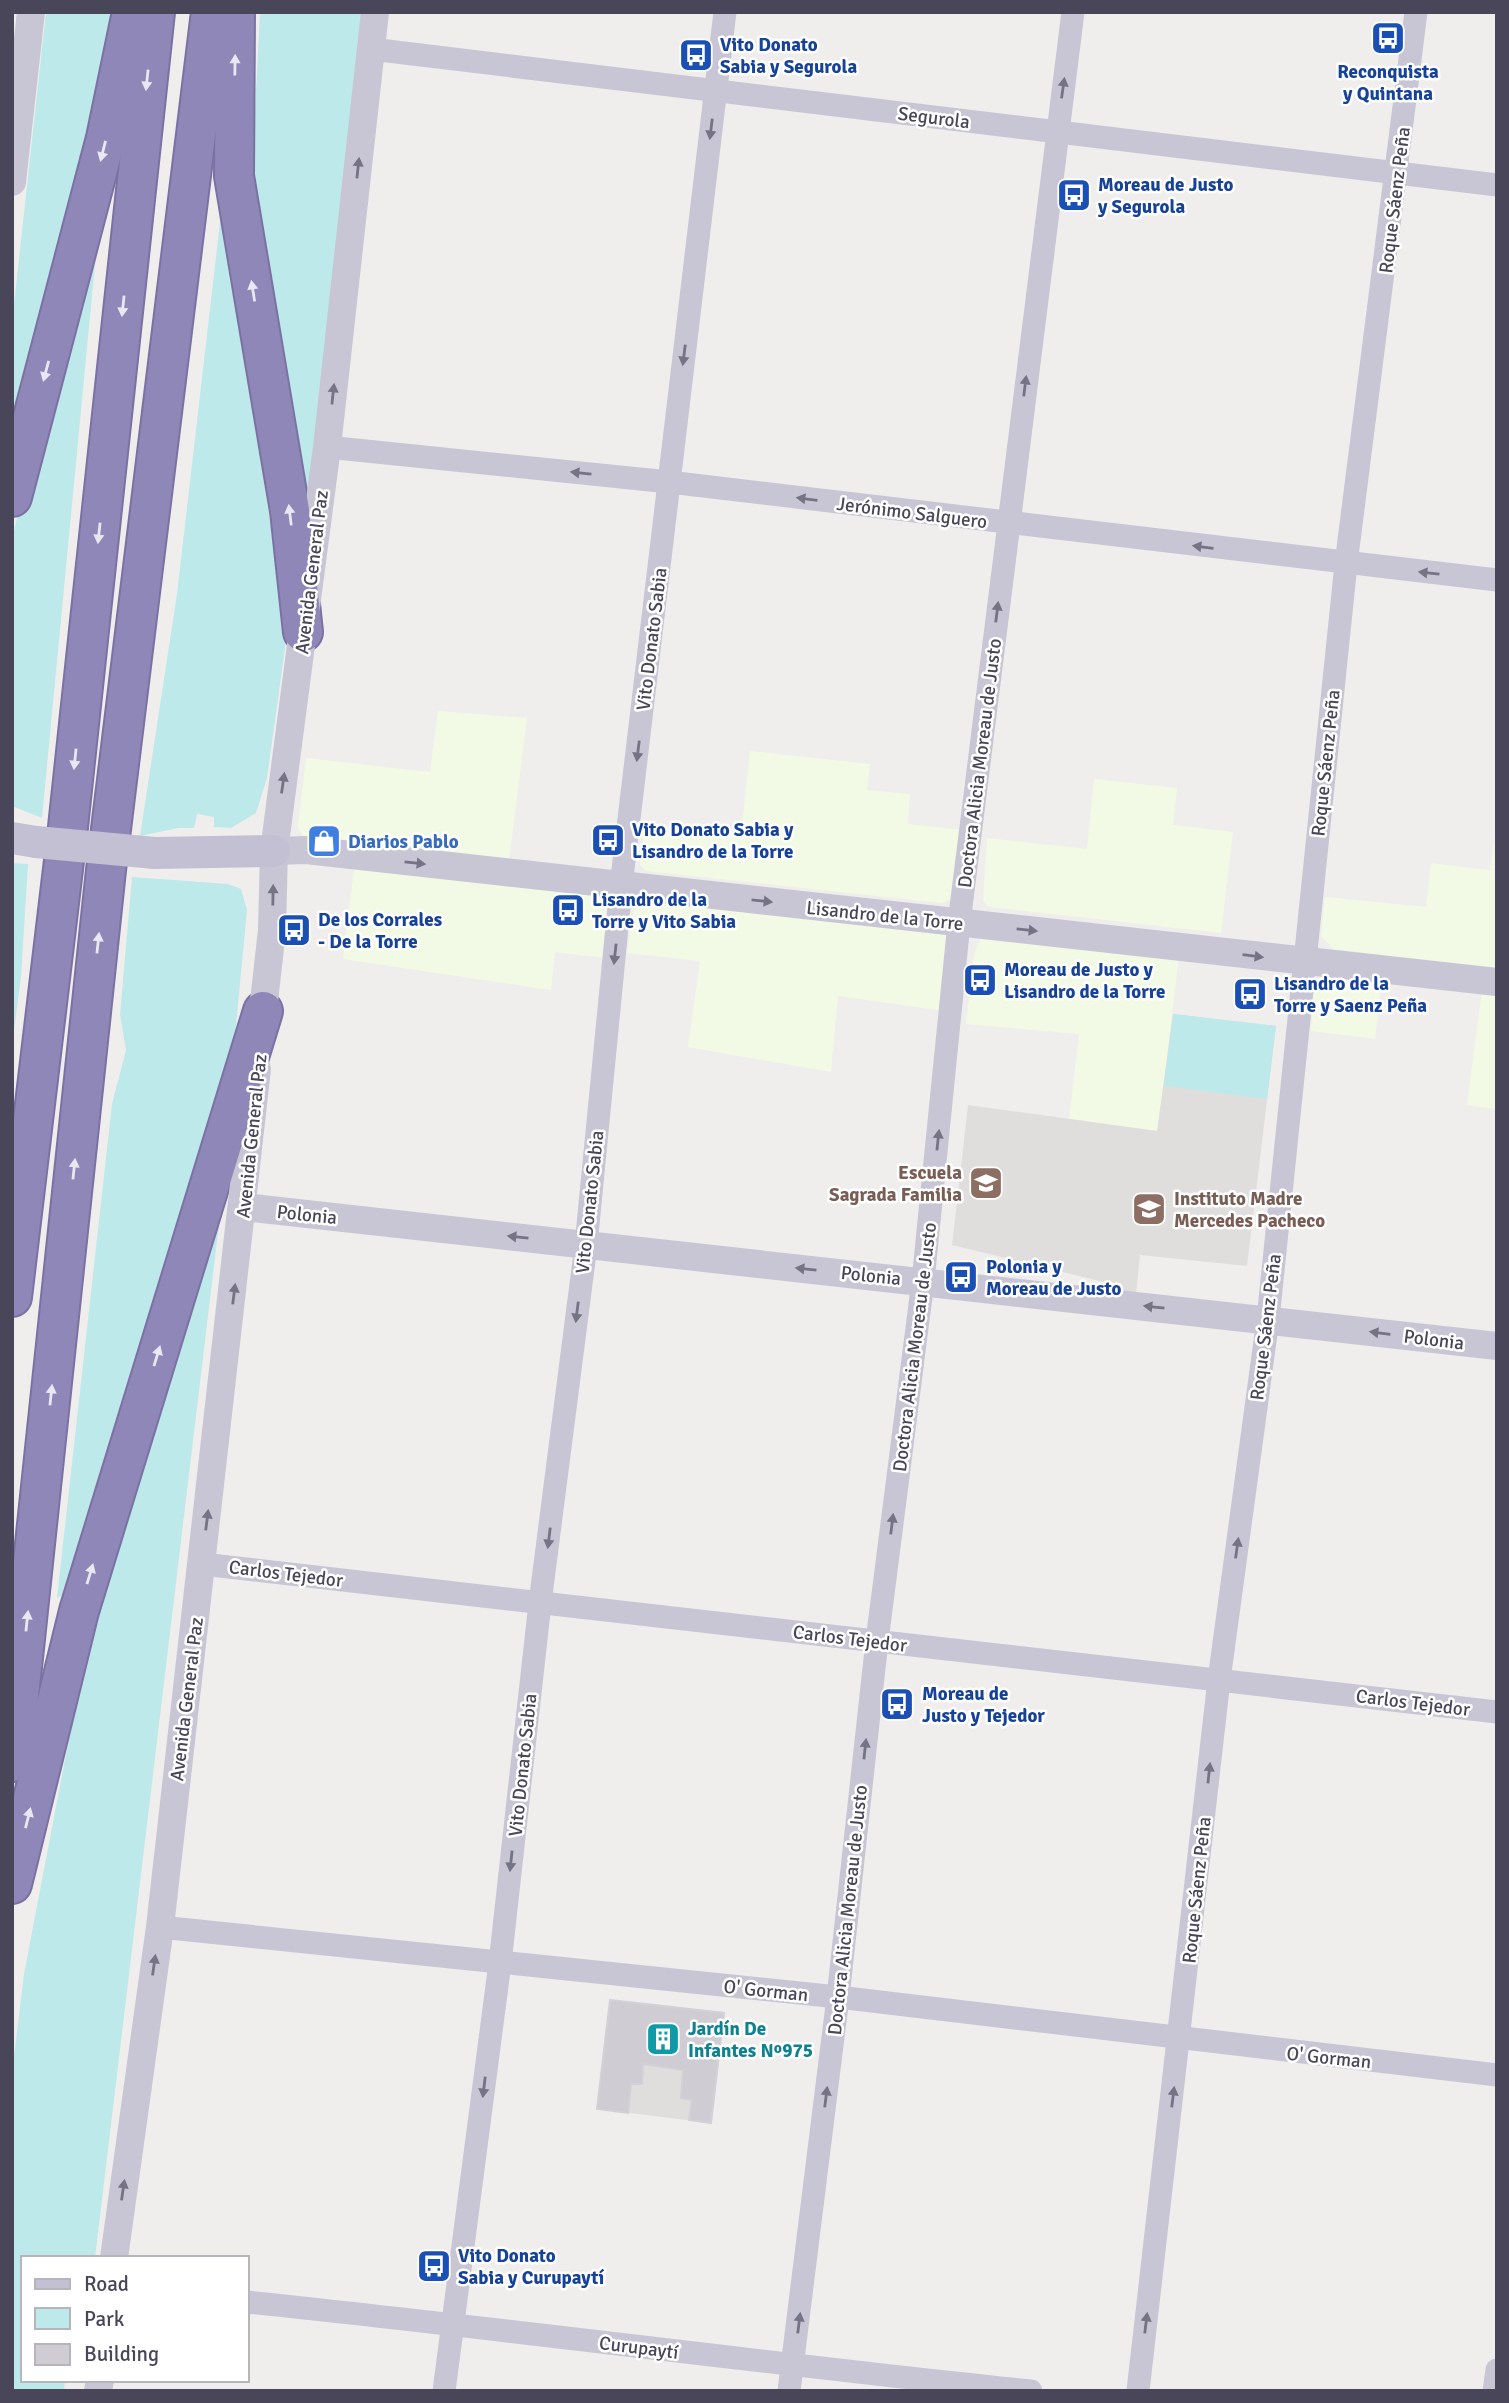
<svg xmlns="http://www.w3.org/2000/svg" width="1509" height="2403" font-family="Signika,sans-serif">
  <rect width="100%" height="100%" fill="#efeeec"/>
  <g fill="#f2fae5">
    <path d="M438,711l89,7 -18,142 -206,-24 -5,-10 8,-68 124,14z"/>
    <path d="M750,751l120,13 -3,26 43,4 -2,30 54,6 -10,68 -10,5 -296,-32 -6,-6 4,-41 97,10z"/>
    <path d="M1094,779l83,9 -4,37 60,7 -12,101 -232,-26 -6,-6 4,-63 100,11z"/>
    <path d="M1494,838l3,131 -164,-20 -12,-13 4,-39 101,10 5,-44 59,7z"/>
    <path d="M354,869l252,24 4,7 -4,58 -51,-6 -4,38 -208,-31z"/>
    <path d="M649,897l295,35 4,7 -5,72 -105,-15 -7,76 -143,-25 12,-86 -73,-8 7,-45z"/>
    <path d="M981,938l198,18 -21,175 -89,-12 10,-85 -113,-10 8,-70z"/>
    <path d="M1322,975l60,4 -7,60 -64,-8 3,-46z"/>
    <path d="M1482,990l15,1v118l-30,-4z"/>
  </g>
  <g fill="#e0dedd">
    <path d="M1173,1014l103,12 -29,240 -107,-11 -4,39 -24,-2v-8l-160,-39 16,-140 189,26z"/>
    <path d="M610,2000l114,13 -13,110 -114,-14z"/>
  </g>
  <g fill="#bde9ea">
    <path d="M46,12h68l-27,135 -75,311v-135z"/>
    <path d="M260,12h105l-57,488 -57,-308z"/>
    <path d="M222,205l65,429 -20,144 -11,35 -25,15 -17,-1v-10l-17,-3 -3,14h-16l-38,8 37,-242z"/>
    <path d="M98,233l-56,585 -30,-12v-267l47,-194z"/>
    <path d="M12,863l16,1 -7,113 -9,69z"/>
    <path d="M132,877l96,7 13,5 6,21 -13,136 -170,548 -7,4 55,-494 14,-54 -6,-35z"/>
    <path d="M1173,1014l103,12 -9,73 -103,-13z"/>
    <path d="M223,1191l-128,1067h-72v122h42l-1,11h-52v-318l12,-99 61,-319z"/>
  </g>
  <path fill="#cfccd4" stroke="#d3d0d7" stroke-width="2" d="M610,2000l114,13 -13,110 -22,-3 3,-20 -11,-2 2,-28 -40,-6 -1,20h-11l-3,29 -31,-4z"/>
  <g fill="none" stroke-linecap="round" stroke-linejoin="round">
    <g stroke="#7b72a3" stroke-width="42">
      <g id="motorway">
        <path d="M235,12l-1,164 56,335 13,121"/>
        <path d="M12,497l94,-359 26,-126"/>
        <path d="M12,1297l56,-470 87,-815"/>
        <path d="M12,1762l94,-892 105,-858"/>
        <path d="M12,1884l67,-273 184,-600"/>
      </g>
    </g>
    <g stroke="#c8c6d5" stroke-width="23">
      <path d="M371,49l1126,136"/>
      <path d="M327,447l342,35 828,98"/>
      <path d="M202,1564l1295,148"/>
      <path d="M160,1927l678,70 659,78"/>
      <path d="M247,2302c262,27 522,62 784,89"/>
      <path d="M444,2391l56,-428 40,-360 46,-358 35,-359 104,-874"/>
      <path d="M789,2391l49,-394 39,-356 46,-360 36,-358 114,-911"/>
      <path d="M1138,2391l81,-711 49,-361 78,-755 70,-552"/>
      <path d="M1494,2391l3,-21"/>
    </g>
    <g stroke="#c8c6d5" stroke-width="28">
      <path d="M12,182l19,-170"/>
      <path d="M274,851l32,-1 1191,132"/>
      <path d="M261,1028l11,-98 2,-79 53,-404 48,-435"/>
      <path d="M244,1207l1253,139"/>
      <path d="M114,2258l46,-331 97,-858"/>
      <path d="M98,2391l2,-11"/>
    </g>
    <g stroke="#c3c0d4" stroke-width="32">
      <path d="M12,838l24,4"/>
      <path d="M155,853l119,-2"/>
    </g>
    <use href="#motorway" stroke="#8f87b8" stroke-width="38"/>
    <path stroke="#c3c0d4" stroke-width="32" d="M36,842l119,11"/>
  </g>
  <defs><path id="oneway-solid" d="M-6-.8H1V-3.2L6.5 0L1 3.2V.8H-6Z" transform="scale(1.75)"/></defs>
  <g fill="#e9e7f1">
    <use href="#oneway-solid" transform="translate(235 65) rotate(-89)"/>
    <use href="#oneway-solid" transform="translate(147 80) rotate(96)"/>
    <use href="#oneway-solid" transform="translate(103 151) rotate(104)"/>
    <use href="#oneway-solid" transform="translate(253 291) rotate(-99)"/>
    <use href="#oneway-solid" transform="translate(123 306) rotate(96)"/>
    <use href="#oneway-solid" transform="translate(46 371) rotate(105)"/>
    <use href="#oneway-solid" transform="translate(290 515) rotate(-97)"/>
    <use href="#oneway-solid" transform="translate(99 533) rotate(96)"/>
    <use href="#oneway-solid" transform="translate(75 759) rotate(96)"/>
    <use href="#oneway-solid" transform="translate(98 943) rotate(-84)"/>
    <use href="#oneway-solid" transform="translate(74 1169) rotate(-84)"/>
    <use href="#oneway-solid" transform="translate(157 1356) rotate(-73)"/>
    <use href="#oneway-solid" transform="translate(51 1395) rotate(-84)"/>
    <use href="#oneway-solid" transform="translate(90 1574) rotate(-73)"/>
    <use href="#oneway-solid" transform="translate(27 1621) rotate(-84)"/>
    <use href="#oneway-solid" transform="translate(28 1818) rotate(-76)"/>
  </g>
  <g fill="#757384">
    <use href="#oneway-solid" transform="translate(1063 88) rotate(-82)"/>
    <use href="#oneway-solid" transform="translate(711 129) rotate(97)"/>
    <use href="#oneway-solid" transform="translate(358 168) rotate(-84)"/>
    <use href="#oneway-solid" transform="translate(684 355) rotate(97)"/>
    <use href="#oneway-solid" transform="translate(1025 386) rotate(-83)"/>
    <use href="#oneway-solid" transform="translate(333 394) rotate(-84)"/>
    <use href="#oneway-solid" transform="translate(581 473) rotate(-174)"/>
    <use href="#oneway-solid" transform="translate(807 499) rotate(-173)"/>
    <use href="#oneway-solid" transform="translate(1203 547) rotate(-173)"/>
    <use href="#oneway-solid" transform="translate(1429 573) rotate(-174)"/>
    <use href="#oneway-solid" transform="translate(997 612) rotate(-83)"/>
    <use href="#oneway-solid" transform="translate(638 751) rotate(97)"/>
    <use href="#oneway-solid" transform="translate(283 783) rotate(-82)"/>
    <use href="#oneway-solid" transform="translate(415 863) rotate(6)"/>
    <use href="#oneway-solid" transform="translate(273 895) rotate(-89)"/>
    <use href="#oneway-solid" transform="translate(762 901) rotate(6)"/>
    <use href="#oneway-solid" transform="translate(1027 930) rotate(6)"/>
    <use href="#oneway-solid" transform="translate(615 954) rotate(96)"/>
    <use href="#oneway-solid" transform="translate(1253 956) rotate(7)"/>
    <use href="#oneway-solid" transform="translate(938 1140) rotate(-84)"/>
    <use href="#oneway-solid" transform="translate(518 1237) rotate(-174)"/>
    <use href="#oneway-solid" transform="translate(806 1269) rotate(-174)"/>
    <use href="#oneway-solid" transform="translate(234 1294) rotate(-83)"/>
    <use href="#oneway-solid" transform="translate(1154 1307) rotate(-174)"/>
    <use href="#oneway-solid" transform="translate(577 1312) rotate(97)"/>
    <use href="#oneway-solid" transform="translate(1380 1333) rotate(-173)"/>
    <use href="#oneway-solid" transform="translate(207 1520) rotate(-83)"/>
    <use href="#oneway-solid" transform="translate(892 1524) rotate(-83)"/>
    <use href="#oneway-solid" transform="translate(549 1538) rotate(97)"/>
    <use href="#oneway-solid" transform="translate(1237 1548) rotate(-82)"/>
    <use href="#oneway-solid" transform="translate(865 1749) rotate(-84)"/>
    <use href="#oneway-solid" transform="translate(1209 1773) rotate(-84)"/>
    <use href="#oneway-solid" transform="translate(511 1861) rotate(96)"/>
    <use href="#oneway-solid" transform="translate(154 1965) rotate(-82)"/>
    <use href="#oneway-solid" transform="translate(484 2087) rotate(97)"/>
    <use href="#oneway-solid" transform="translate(826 2097) rotate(-83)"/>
    <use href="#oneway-solid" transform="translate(1173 2097) rotate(-83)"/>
    <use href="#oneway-solid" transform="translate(123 2190) rotate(-82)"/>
    <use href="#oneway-solid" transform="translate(799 2323) rotate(-83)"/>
    <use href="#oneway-solid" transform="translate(1146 2323) rotate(-83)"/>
  </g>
  <defs>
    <g id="bus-square" transform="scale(1.75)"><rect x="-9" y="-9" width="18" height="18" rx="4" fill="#1a4fb4" stroke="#fff"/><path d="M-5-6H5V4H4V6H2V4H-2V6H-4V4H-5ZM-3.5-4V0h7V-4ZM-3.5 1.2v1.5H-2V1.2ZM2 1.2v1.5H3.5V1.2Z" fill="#fff"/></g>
    <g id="shop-square" transform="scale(1.75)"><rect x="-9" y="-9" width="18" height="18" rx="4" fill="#3f7fe0" stroke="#fff"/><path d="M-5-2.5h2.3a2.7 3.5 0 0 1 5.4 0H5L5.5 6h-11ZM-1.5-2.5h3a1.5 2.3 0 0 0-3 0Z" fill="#fff"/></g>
    <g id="school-square" transform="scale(1.75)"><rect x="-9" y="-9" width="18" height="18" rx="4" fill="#8d6e63" stroke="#fff"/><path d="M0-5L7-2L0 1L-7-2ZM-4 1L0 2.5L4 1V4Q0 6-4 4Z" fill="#fff"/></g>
    <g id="building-square" transform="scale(1.75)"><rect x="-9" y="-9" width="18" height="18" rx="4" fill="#0f9aa8" stroke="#fff"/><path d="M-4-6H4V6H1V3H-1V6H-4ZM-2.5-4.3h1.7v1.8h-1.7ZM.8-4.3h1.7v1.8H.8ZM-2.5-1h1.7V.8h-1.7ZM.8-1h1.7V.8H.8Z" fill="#fff"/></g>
  </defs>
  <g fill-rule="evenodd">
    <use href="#bus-square" x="1388" y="38"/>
    <use href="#bus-square" x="696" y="55"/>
    <use href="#bus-square" x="1074" y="195"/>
    <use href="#bus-square" x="608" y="840"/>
    <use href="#shop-square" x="324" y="841"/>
    <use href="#bus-square" x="568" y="910"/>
    <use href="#bus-square" x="294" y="930"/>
    <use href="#bus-square" x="980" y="980"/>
    <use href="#bus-square" x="1250" y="994"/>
    <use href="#school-square" x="986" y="1183"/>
    <use href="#school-square" x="1149" y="1209"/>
    <use href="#bus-square" x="961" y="1277"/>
    <use href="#bus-square" x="897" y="1704"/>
    <use href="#building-square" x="663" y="2039"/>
    <use href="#bus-square" x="434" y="2266"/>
  </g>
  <g text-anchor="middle" stroke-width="5" stroke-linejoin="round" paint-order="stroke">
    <g font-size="19" font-weight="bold" fill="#164399" stroke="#fff" text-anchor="start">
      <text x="720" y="51">Vito Donato<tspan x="720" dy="22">Sabia y Segurola</tspan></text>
      <text x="1388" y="78" text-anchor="middle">Reconquista<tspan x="1388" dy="22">y Quintana</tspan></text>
      <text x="1098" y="191">Moreau de Justo<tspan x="1098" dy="22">y Segurola</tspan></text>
      <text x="632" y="836">Vito Donato Sabia y<tspan x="632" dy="22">Lisandro de la Torre</tspan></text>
      <text x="592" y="906">Lisandro de la<tspan x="592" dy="22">Torre y Vito Sabia</tspan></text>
      <text x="318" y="926">De los Corrales<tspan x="318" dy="22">- De la Torre</tspan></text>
      <text x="1004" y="976">Moreau de Justo y<tspan x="1004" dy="22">Lisandro de la Torre</tspan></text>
      <text x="1274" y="990">Lisandro de la<tspan x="1274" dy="22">Torre y Saenz Peña</tspan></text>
      <text x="986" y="1273">Polonia y<tspan x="986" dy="22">Moreau de Justo</tspan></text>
      <text x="922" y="1700">Moreau de<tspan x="922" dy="22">Justo y Tejedor</tspan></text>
      <text x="458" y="2262">Vito Donato<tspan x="458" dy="22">Sabia y Curupaytí</tspan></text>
    </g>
    <g font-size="19" fill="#484658" stroke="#fff">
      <text transform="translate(934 117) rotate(7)" y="7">Segurola</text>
      <text transform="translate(1394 200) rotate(-83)" y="7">Roque Sáenz Peña</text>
      <text transform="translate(912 512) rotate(7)" y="7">Jerónimo Salguero</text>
      <text transform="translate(311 572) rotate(-83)" y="7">Avenida General Paz</text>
      <text transform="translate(651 639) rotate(-83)" y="7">Vito Donato Sabia</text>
      <text transform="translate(979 763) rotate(-83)" y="7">Doctora Alicia Moreau de Justo</text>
      <text transform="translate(1325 763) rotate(-84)" y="7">Roque Sáenz Peña</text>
      <text transform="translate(885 915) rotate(6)" y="7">Lisandro de la Torre</text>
      <text transform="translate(251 1136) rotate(-84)" y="7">Avenida General Paz</text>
      <text transform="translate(589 1202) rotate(-84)" y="7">Vito Donato Sabia</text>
      <text transform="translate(307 1214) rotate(6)" y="7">Polonia</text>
      <text transform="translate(871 1275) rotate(6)" y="7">Polonia</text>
      <text transform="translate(1265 1327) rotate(-83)" y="7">Roque Sáenz Peña</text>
      <text transform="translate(1434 1339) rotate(7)" y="7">Polonia</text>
      <text transform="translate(914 1347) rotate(-83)" y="7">Doctora Alicia Moreau de Justo</text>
      <text transform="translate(286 1573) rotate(7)" y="7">Carlos Tejedor</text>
      <text transform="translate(850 1638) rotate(7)" y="7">Carlos Tejedor</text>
      <text transform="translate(186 1699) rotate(-83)" y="7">Avenida General Paz</text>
      <text transform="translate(1413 1702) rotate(7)" y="7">Carlos Tejedor</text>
      <text transform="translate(522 1765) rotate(-84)" y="7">Vito Donato Sabia</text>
      <text transform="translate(1196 1890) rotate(-84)" y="7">Roque Sáenz Peña</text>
      <text transform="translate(847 1910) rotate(-84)" y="7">Doctora Alicia Moreau de Justo</text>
      <text transform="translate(766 1990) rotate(6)" y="7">O' Gorman</text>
      <text transform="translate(1329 2057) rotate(6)" y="7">O' Gorman</text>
      <text transform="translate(639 2347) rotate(7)" y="7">Curupaytí</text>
    </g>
    <g font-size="19" font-weight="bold" fill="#366cbe" stroke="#fff" text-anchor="start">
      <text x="348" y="848">Diarios Pablo</text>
    </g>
    <g font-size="19" font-weight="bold" fill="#785e54" stroke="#fff" text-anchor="end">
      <text x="962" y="1179">Escuela<tspan x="962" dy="22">Sagrada Familia</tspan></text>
      <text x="1174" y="1205" text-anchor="start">Instituto Madre<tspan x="1174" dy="22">Mercedes Pacheco</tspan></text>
    </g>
    <g font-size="19" font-weight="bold" fill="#0d838f" stroke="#fff" text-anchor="start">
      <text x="688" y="2035">Jardín De<tspan x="688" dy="22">Infantes Nº975</tspan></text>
    </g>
  </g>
  <rect width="1509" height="2403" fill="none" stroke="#484658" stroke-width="28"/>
  <rect x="21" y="2256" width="228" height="126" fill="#ffffff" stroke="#b6b5bc" stroke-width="2"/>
  <rect x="35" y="2279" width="35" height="10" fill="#c3c0d4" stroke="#b6b5bc" stroke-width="2"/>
  <text x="84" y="2291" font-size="21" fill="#484658">Road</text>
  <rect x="35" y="2308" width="35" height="21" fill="#bde9ea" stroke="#b6b5bc" stroke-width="2"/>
  <text x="84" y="2326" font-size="21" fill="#484658">Park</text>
  <rect x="35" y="2344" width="35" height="21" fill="#cfccd4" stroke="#b6b5bc" stroke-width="2"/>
  <text x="84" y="2361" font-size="21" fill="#484658">Building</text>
</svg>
